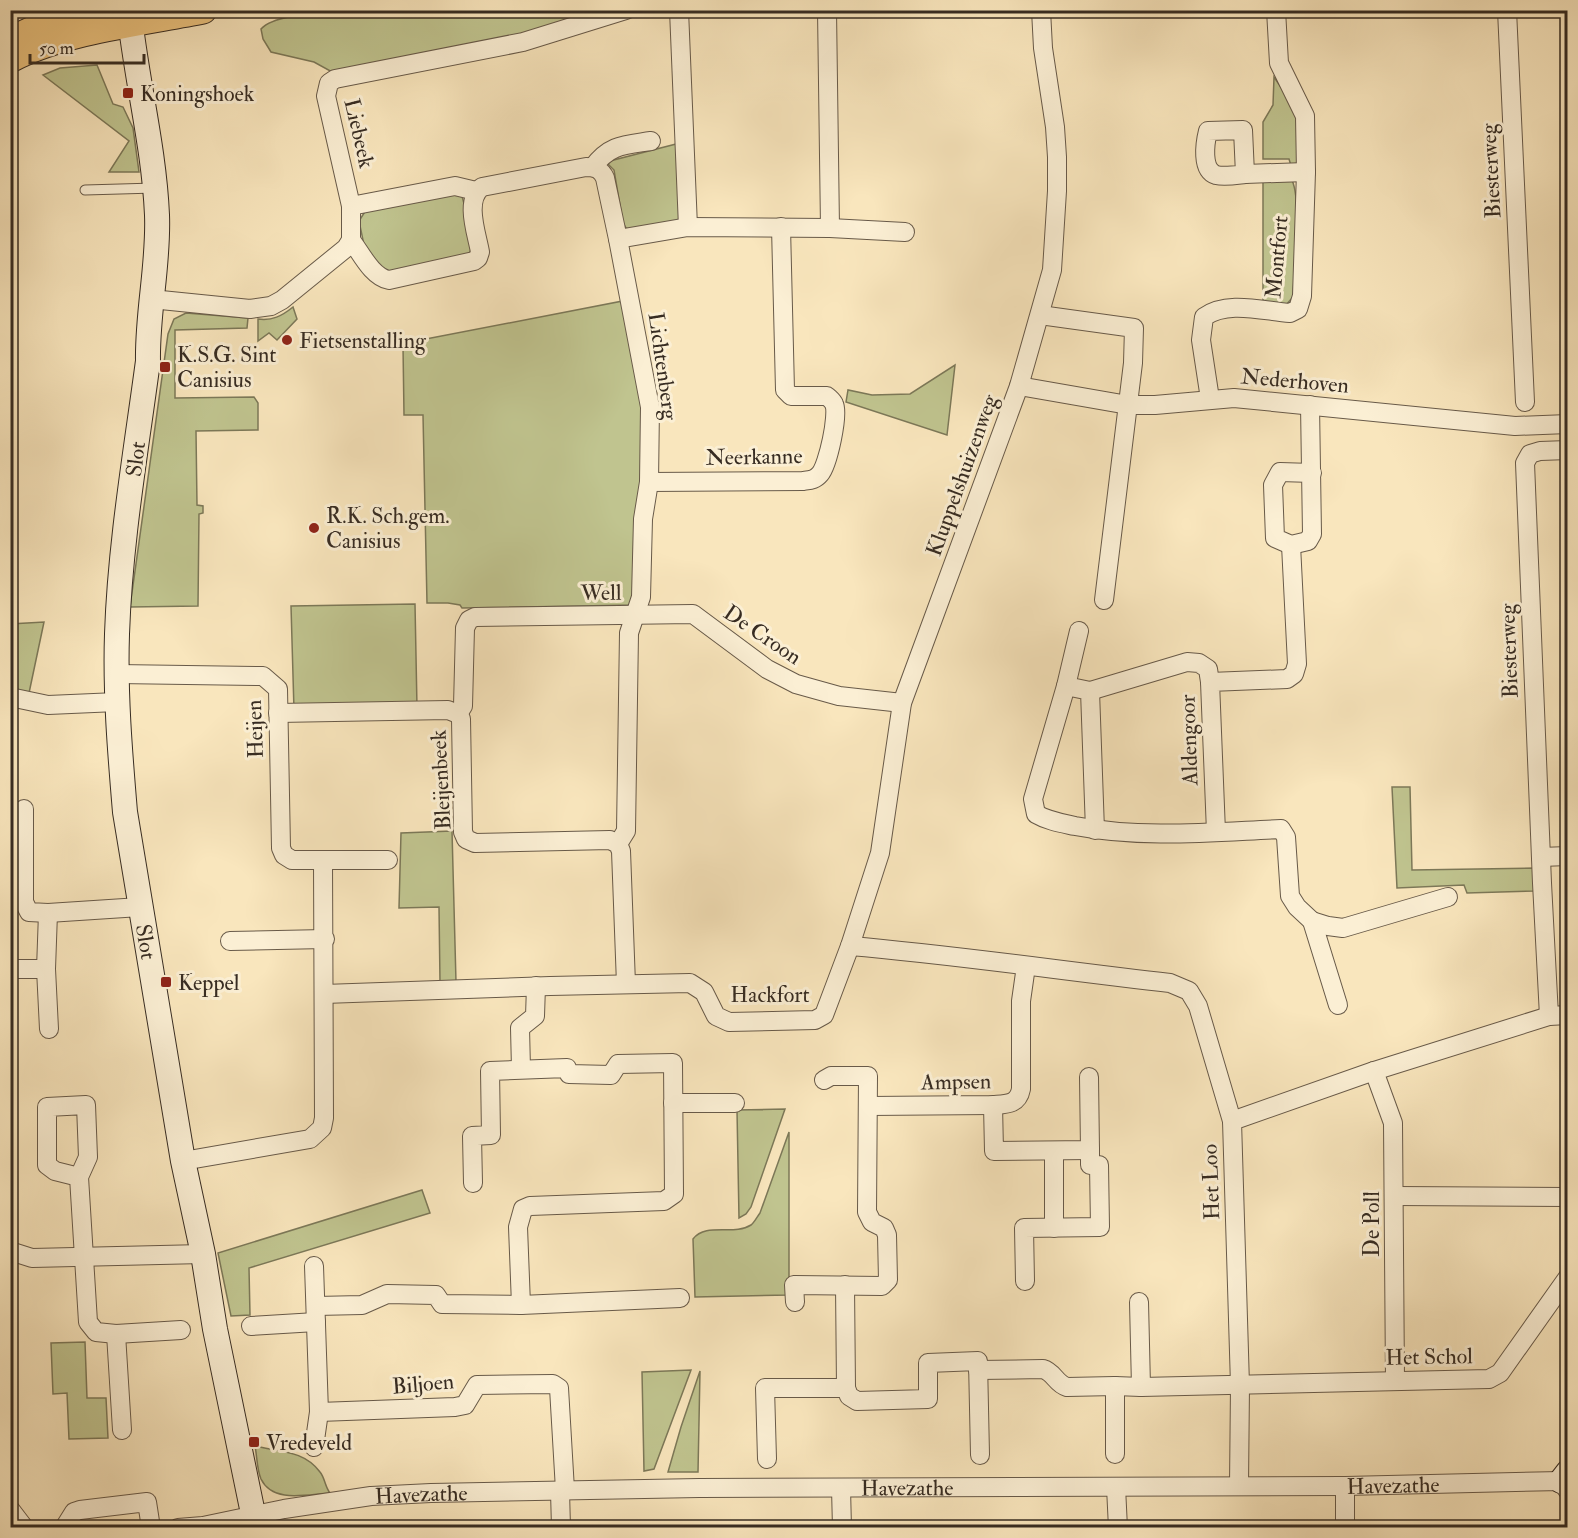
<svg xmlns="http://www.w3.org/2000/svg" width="1578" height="1538" font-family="'IM FELL Double Pica',serif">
  <rect width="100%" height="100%" fill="#f9e6bd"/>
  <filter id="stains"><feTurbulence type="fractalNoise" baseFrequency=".00333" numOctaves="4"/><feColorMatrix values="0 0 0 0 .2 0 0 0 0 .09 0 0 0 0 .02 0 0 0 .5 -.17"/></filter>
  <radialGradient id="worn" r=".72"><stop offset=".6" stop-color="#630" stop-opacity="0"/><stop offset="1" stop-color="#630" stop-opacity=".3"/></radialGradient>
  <g fill="#c0c48f" stroke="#7c7858" stroke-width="1.5">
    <path d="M340,11h278l-54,17 -232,44 -18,-10 -43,-10 -8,-13 -2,-10c13,-15 60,-16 79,-18z"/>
    <path d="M97,65l16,39 10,3 10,21 6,44h-30l20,-31 -86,-66 17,-7z"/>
    <path d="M1274,77l26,38 2,41 -10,13 -3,-10h-26v-37l10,-17z"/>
    <path d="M680,143l1,80 -49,8 -6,-3 -3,-5 -9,-53 -8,-8z"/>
    <path d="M1263,175l29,5c10,23 2,89 1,117l-8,9h-22z"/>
    <path d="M457,193l5,3 5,19 4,35 -3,5 -76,17 -9,-2 -19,-25 -5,-24 7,-11z"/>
    <path d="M628,300l18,85 -12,220 -172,3 -2,-3 -12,-2h-21l-4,-188h-19l-1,-69 14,-2h-17z"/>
    <path d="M293,307l4,12 -20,21 -8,-7 -11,8v-22c14,2 24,-3 35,-12z"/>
    <path d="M186,313l62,5 -1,10 -72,2v68l79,-1 4,6v27l-62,1 1,74 6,1v7l-4,1 -1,92 -68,1 38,-273 6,-15z"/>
    <path d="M955,365l-8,70 -101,-33 2,-12 24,5 38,-1z"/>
    <path d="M415,604l2,104 -123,2 -3,-104z"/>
    <path d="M44,622l-15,71 -18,-4 -1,-65z"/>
    <path d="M1392,787h18l2,83 122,-2v23l-67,2 -3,-8 -67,3z"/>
    <path d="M452,831l4,151h-16l-1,-75 -40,1 2,-75z"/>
    <path d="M785,1109l-34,98 -5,7 -7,4 -2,-108z"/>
    <path d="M789,1132v163l-94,2 -2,-58c13,-17 41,-3 58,-14 3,-2 6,-8 9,-12z"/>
    <path d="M422,1190l8,23 -181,55 1,47 -19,1 -13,-63z"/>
    <path d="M85,1342l2,56h19l2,40 -39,1 -2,-46 -14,1 -2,-51z"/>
    <path d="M691,1370l-37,99 -10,2 -2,-99z"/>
    <path d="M700,1371l-2,101h-30l13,-45z"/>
    <path d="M255,1446c24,6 49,4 65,26 5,6 5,15 10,21 -22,1 -57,11 -69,-14 -4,-9 -4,-23 -6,-33z"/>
  </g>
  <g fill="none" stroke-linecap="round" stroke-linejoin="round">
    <g stroke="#685a49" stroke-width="11">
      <path id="lane" d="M85,190l70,-2"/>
    </g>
    <g stroke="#685a49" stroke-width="20">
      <g id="street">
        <path d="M679,10l9,217"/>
        <path d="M1507,10l18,392"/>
        <path d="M1243,130l2,44c-9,1 -20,3 -29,1 -15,-5 -11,-32 -8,-44z"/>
        <path d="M593,167c17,-23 32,-22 58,-26"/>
        <path d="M1245,174l61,-2"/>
        <path d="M351,206l104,-20 21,5"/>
        <path d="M830,228l75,4"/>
        <path d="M618,239l70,-12 142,1 -3,-218"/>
        <path d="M351,240c10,13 21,37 38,40l85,-19 4,-3 2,-6c-3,-18 -16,-52 2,-65l104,-20c9,0 15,2 19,11l13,61 32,168 -1,75 -6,37 -2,78 -12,36 -3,198 -8,13"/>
        <path d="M151,299l99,10 21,-3 11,-6 64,-52 5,-8v-34l-25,-110 3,-13 6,-4 188,-37 103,-32"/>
        <path d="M1040,315l94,13 -1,35 -29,237"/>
        <path d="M1019,386l109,19h27l79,-7 281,28 53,-2"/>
        <path d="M1210,399l-9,-59 3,-23c23,-17 59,-6 86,-4l8,-4 4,-13 4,-124 -1,-56 -26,-53 -3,-53"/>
        <path d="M1310,405l2,129 -4,7 -17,4 -16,-7 -2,-53 7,-13 32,1"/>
        <path d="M649,482l154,-1c7,-1 12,-1 17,-7 8,-9 19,-60 14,-70 -1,-3 -4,-5 -7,-8h-36l-6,-6 -4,-163"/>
        <path d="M1079,631l-13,55 24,5 5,139"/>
        <path d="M117,674l146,2 15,13 3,159 3,7 8,5h96"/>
        <path d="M1066,686l-33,113 3,15c12,7 25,9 39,12 68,13 137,6 206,3l5,8 4,59 7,11 15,14"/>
        <path d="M1090,691l97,-29 12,1 9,6 2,13"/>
        <path d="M10,697l38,8 69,-3"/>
        <path d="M278,713l170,-3 10,4 3,5 2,113 3,7 9,4 135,-3 8,4 3,7 5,133"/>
        <path d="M458,714l5,-8 2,-78 4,-8 6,-3 218,-3 74,55 29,15 43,12 63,7"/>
        <path d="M24,809v60"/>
        <path d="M1216,832l-6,-150 77,-3 7,-5 3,-10 -6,-119"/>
        <path d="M1541,857l27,-1"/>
        <path d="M10,870l14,-1v33l5,10 19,1 92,-6"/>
        <path d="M230,941l95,-2"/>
        <path d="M850,946c107,9 213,25 320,37l19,8 9,15 34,115"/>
        <path d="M10,969h36l2,-56"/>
        <path d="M46,969l3,60"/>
        <path d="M324,994l226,-8 140,-3 14,9 12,24 13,6 86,-2 9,-5 26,-69 30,-93 22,-150 117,-317 33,-116 5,-79v-34l-2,-30 -12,-79 -2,-38"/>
        <path d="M1338,1005l-26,-84 16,5 15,2 105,-31"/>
        <path d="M1549,1016l-7,-133 -17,-420 5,-9 10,-3 28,-1"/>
        <path d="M521,1069l-1,-41 15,-12 1,-30"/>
        <path d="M1374,1071l19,52 2,258"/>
        <path d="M673,1103h62"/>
        <path d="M993,1105l1,46 96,-1 -1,-73"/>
        <path d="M868,1106l125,-1c13,-1 25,0 28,-16v-88l5,-35"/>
        <path d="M1054,1151v77"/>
        <path d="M183,1161l127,-22 12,-11 2,-10 -1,-257"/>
        <path d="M79,1177l-24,-6 -8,-6v-58l39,-2 2,52 -9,20 9,145 8,10 20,2 65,-4"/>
        <path d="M473,1183l-1,-47 19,-1 -1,-64 77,-3 2,6 42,1 7,-11 55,-1 1,131 -10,7 -134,5 -7,3 -5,18 3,78"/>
        <path d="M1395,1196l173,1"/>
        <path d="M10,1251l22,7 171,-4"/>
        <path d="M1025,1281l-1,-53 76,-1 -1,-62h-9v-15"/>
        <path d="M845,1285l1,103 3,8 8,5 71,-2v-36l50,-2 2,94"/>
        <path d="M795,1302l-1,-17 88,1 6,-6 -1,-45 -3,-7 -12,-6 -5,-10 1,-136h-37l-7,4"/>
        <path d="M1139,1302l2,85"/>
        <path d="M316,1306l46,-1 25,-11 49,1 6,9 79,1 159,-7"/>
        <path d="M251,1326l65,-4"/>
        <path d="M116,1334l6,96"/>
        <path d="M978,1370l65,-1c11,3 13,15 24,18l48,-1 26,1 348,-8 11,-6 68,-96"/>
        <path d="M1115,1386v68"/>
        <path d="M319,1412l136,-5 10,-2 12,-20 76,-1 6,4 6,102"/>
        <path d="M314,1447l5,-35 -5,-146"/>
        <path d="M767,1459l-2,-71h81"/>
        <path d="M1239,1486l1,-101 -8,-264 142,-50 175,-55 19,-1"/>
        <path d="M1345,1486v42"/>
        <path d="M1116,1487l2,41"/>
        <path d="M841,1488l1,40"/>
        <path d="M560,1491l1,37"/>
        <path d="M10,1509l13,17"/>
        <path d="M64,1528l10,-16 6,-2 67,-8 4,26"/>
        <path id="s1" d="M178,1528l25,-2 81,-17 87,-13 60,-3 268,-5 646,-2 216,-5 7,10"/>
      </g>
    </g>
    <g stroke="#372c22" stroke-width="26">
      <g id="secondary">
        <path id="s2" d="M129,10c7,69 25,136 28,205 2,49 -10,97 -9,146 -12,90 -28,182 -31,273 -2,59 3,119 8,178l58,349 20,93 12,75 41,199"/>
        <path d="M1561,1481l7,-9"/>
      </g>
    </g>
    <g stroke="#372c22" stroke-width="29">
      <g id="primary">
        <path d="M10,41c27,-15 54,-23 83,-31"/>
        <path d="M10,59c56,-29 132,-37 193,-49"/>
      </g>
    </g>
    <use href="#lane" stroke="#fbefd4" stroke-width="9"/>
    <use href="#street" stroke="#fbefd4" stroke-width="18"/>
    <use href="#secondary" stroke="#fbefd4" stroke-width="24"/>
    <use href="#primary" stroke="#ecc37e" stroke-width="27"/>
  </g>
  <g fill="#8f2418" stroke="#fbefd4" stroke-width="2">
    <rect x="122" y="87" width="12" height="12" rx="3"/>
    <circle cx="287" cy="340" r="6"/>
    <rect x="159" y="361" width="12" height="12" rx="3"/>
    <circle cx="314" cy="528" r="6"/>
    <rect x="160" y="976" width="12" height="12" rx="3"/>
    <rect x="248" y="1436" width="12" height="12" rx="3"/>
  </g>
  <g text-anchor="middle" stroke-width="6" stroke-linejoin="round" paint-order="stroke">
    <g font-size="22" fill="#372c22" stroke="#fbefd4" text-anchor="start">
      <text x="140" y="101">Koningshoek</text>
      <text x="299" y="348">Fietsenstalling</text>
      <text x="177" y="362">K.S.G. Sint<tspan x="177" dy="25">Canisius</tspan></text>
      <text x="326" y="523">R.K. Sch.gem.<tspan x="326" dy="25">Canisius</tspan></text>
      <text x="178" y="990">Keppel</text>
      <text x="266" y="1450">Vredeveld</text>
    </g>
    <g font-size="22" fill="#372c22" stroke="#fbefd4">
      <text transform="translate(360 133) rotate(77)" y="8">Liebeek</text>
      <text transform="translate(1490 171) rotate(-93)" y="8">Biesterweg</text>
      <text transform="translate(1276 257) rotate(-85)" y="8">Montfort</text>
      <text transform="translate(664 366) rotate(82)" y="8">Lichtenberg</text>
      <text transform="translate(1295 380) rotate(5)" y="8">Nederhoven</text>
      <text transform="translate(754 456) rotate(-1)" y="8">Neerkanne</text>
      <text transform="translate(135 459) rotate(-83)" y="8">Slot</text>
      <text transform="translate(961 475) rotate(-70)" y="8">Kluppelshuizenweg</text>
      <text transform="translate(601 592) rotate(-1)" y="8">Well</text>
      <text transform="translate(763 634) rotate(34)" y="8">De Croon</text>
      <text transform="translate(1508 651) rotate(-92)" y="8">Biesterweg</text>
      <text transform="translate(254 729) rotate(-92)" y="8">Heijen</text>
      <text transform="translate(1188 740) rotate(-92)" y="8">Aldengoor</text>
      <text transform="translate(440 780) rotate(-93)" y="8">Bleijenbeek</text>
      <text dy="8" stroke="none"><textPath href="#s2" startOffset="938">Slot</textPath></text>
      <text x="770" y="1002">Hackfort</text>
      <text transform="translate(956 1081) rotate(-1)" y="8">Ampsen</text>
      <text transform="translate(1210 1182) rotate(-92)" y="8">Het Loo</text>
      <text transform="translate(1371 1224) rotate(-90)" y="8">De Poll</text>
      <text transform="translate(1429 1356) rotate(-1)" y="8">Het Schol</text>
      <text transform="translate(423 1383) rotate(-5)" y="8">Biljoen</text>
      <text dy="8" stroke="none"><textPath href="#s1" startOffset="1218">Havezathe</textPath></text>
      <text dy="8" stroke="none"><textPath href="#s1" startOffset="732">Havezathe</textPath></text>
      <text dy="8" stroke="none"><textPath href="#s1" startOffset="246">Havezathe</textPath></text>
    </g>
  </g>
  <rect width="1578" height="1538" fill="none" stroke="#f9e6bd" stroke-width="36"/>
  <rect x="12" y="12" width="1554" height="1514" fill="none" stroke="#372c22" stroke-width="3"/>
  <rect x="18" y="18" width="1542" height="1502" fill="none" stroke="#372c22" stroke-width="1.5"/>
  <path d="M30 54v9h114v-9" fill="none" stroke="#372c22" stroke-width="3"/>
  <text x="39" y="54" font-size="18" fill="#372c22" stroke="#fbefd4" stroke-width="4.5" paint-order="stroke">50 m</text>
  <rect width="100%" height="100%" filter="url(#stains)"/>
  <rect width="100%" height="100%" fill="url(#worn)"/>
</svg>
